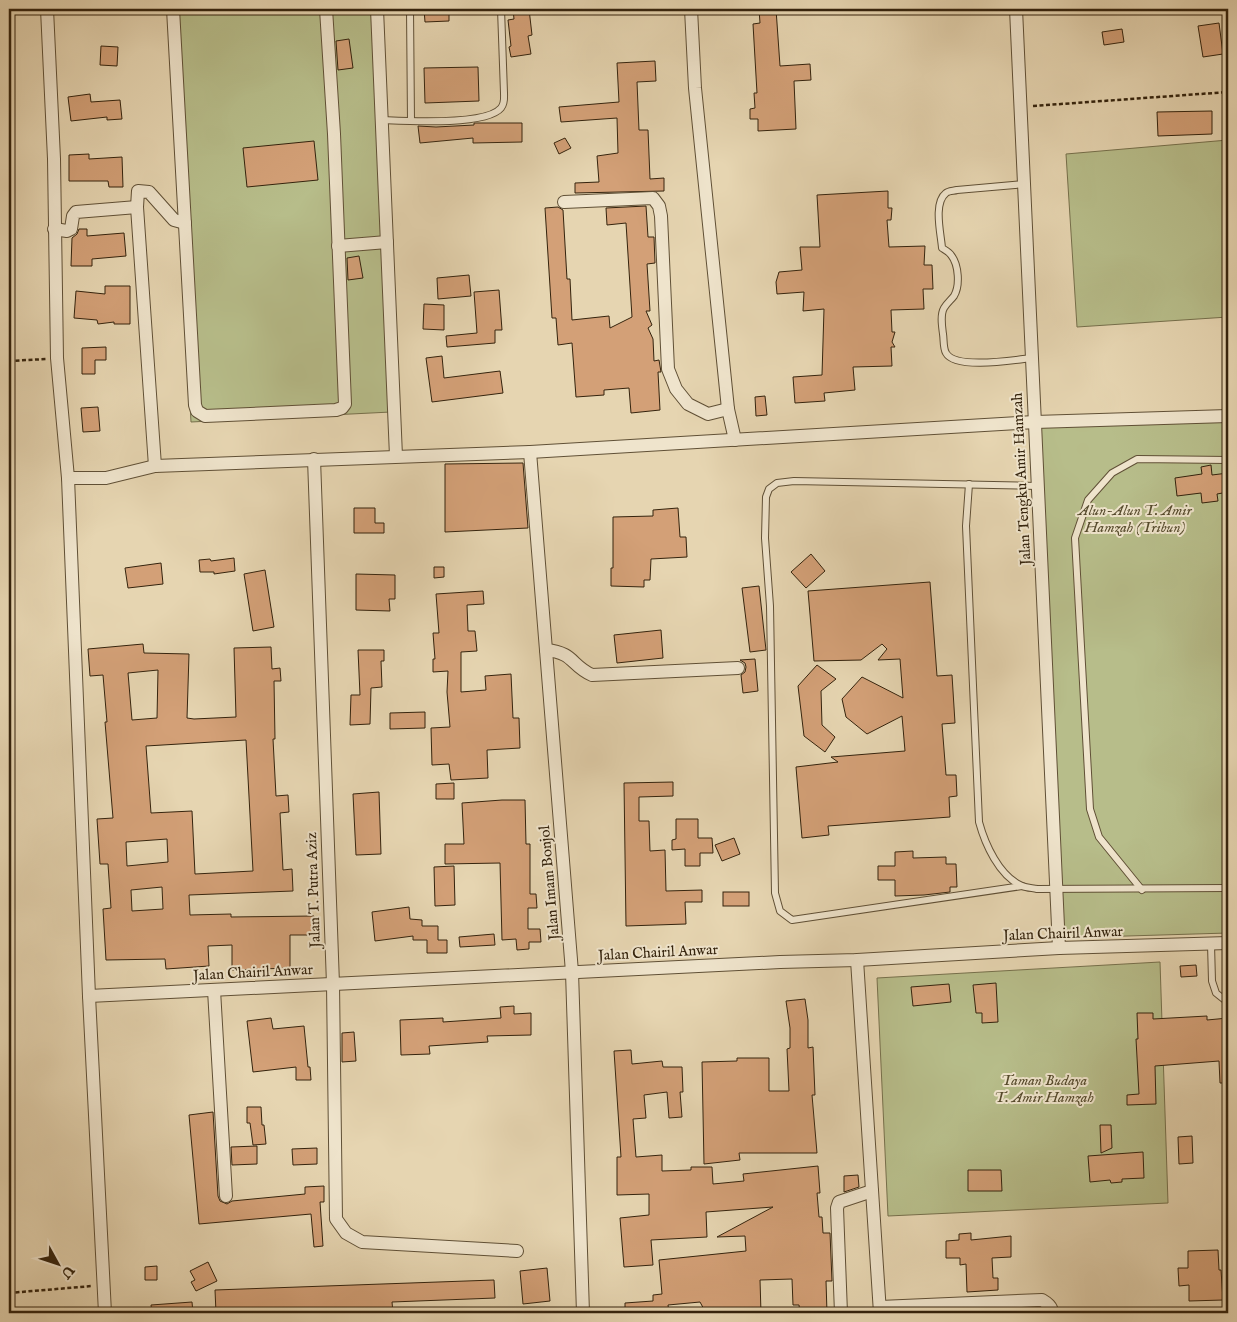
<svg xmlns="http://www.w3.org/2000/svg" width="1237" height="1322" font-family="'IM FELL English',serif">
  <rect width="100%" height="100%" fill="#e6d5b1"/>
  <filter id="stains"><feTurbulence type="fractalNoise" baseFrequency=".004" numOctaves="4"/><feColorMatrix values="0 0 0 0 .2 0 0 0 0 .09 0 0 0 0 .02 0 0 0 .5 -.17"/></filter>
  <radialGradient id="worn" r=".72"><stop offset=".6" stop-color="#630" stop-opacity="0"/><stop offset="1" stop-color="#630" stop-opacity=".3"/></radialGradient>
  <g fill="#b7bd8a" stroke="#76704c">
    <path d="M168,9h205l18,403 -200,10z"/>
    <path d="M1228,140v177l-151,10 -11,-173z"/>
    <path d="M1228,419v514l-168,5 -21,-513z"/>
    <path d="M1160,962l8,241 -280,13 -11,-238z"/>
  </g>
  <g fill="#d3a077" stroke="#34230d" fill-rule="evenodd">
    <path d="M424,9h25v12l-24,1z"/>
    <path d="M513,9h16l3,26 -4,1 3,18 -20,3 -2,-10 2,-1 -3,-26 6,-1z"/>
    <path d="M759,9h17l4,57 30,-2 1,16 -17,1 2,48 -38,2v-12h-8v-10l5,-1 -1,-15h3l-4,-69 7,-1z"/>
    <path d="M1219,23l4,31 -20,3 -5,-31z"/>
    <path d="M1122,29l2,13 -20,3 -2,-13z"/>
    <path d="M349,39l4,29 -15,2 -2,-29z"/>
    <path d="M101,46l17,1 -1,19 -17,-1z"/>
    <path d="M655,61l1,20 -19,1 2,48h9l2,49 14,-1v13l-89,2v-10l24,-1 -2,-26 21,-3 -1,-35 -56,4 -2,-15 60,-5 -2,-39z"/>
    <path d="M478,67l1,34 -54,2 -1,-35z"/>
    <path d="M90,94l1,8 29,-2 2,19 -15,1v-3l-36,4 -3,-24z"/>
    <path d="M1212,111v23l-54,2 -1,-24z"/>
    <path d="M474,123h48v19l-49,1v-5l-53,5 -2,-17 18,1 38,-2z"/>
    <path d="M565,138l6,10 -12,6 -5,-11z"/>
    <path d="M314,141l4,39 -71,7 -4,-39z"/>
    <path d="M89,154v5l33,-2 1,30h-14l-1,-6h-39v-26z"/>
    <path d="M888,191v17h4l-1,12h-4l2,27 36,-1 -1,19h8l1,24h-10l1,20 -33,1 1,22h3l-3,10 3,5h-4l1,19 -39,1 2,23 -31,3 1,8 -30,2 -2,-26 29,-2 2,-66 -21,2 1,-19 -27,2 -1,-12 3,-10 23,-2 -2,-23h20l-3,-52z"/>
    <path d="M646,206l2,31h6l1,26 -8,1 3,47h-4l6,14 -4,3 5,11 1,22 5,-1 2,12h-3l2,38 -29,3 -2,-25 -25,2v5l-28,2 -4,-54 -14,2 -2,-27h-4l-7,-110 13,-1 5,3 4,69h3l2,41 37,-4 1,12 22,-11 -6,-94 -19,2 -1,-17z"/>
    <path d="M79,229h8v7l37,-3 2,23 -34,3v7h-21l1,-28 5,-4z"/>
    <path d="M359,256l4,22 -15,2 -1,-22z"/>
    <path d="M469,275l2,21 -33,3 -1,-21z"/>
    <path d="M105,286h25v38h-16v-2l-16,2 -1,-4 -23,-2 2,-27 29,3z"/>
    <path d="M499,290l3,40h-7v13l-48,4 -1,-11 31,-3 -3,-41z"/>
    <path d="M424,304l20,1v25l-21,-1z"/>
    <path d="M106,347v13h-11v14h-13v-26z"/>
    <path d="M442,356l2,22 56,-7 3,22 -71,9 -6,-44z"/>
    <path d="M765,396l2,19 -11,1 -1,-19z"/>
    <path d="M98,407l2,24 -17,1 -2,-24z"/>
    <path d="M523,463l5,65 -83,4v-68z"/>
    <path d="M1211,465l1,10 16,-2v19l-11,2 1,7 -16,2 -1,-10 -24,3 -2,-18 27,-4 -1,-7z"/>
    <path d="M354,508h21v15h9v10h-30z"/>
    <path d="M678,508l2,29h6l1,20 -36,2 -1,21h-6v7l-33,-1v-18h2v-51l40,-1v-6z"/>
    <path d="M811,554l14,17 -19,17 -15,-16z"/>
    <path d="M234,558l1,13 -21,3v-2h-14l-1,-12 11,-1 1,2z"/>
    <path d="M161,563l2,21 -35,4 -3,-20z"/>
    <path d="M434,567h10v10l-10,1z"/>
    <path d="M265,570l9,57 -21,4 -9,-57z"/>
    <path d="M356,574l39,1v24h-6l1,12 -34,-1z"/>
    <path d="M930,582l7,94 15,-1 3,48 -13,1 4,51h10l1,21 -8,1 1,20 -122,9 1,9 -27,3 -6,-71 42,-5 -7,-5 74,-6 -3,-35 -35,18 -21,-17 -4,-18 20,-22 41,21 -3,-39 -22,1 9,-11 -5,-5 -21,16 -47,1 -6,-70z"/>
    <path d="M759,586l7,64 -16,2 -8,-64z"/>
    <path d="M483,591l1,13 -17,1 1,26h7l2,20 -16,1v40l25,-2 -1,-14 26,-2 2,44h6l1,30 -33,2 1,28 -37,2 -2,-16 -17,1 -1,-37 19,-1 -3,-35 1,-21 -15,1v-13h2l-2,-26h6l-3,-39z"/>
    <path d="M661,630l2,28 -46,5 -3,-28z"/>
    <path d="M143,644l1,9 45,1 -2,64 7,1 42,-2 -2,-69 37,-1 1,22 8,-1 1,13h-7l1,58h-2l3,57 12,-1 1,17 -9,1 3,57 9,-1 1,22 -104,4 1,20 41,-1v3l83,-1v19h-24v33l-58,2v-25l-24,1 1,20 -43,3 -1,-10 -59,1 -3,-51 8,-1 -3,-44h-8l-3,-45 16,-1 -8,-96h2l-4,-47 -13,1 -2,-27zM158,670l-1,48 -25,2 -4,-47zM246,740l7,131 -58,3 -3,-63 -41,2 -5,-67zM167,839l1,23 -41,4 -1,-24zM162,887l1,22 -31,2 -1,-21z"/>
    <path d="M358,650h26v11h-3l1,26 -11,1 -1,36 -20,1 1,-30h9z"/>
    <path d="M755,659l3,32 -15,2 -2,-18 4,-3 1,-5 -1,-4 -5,-3z"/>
    <path d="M817,665l19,14 -15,12 1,34 13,12 -10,15 -21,-16 -6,-50z"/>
    <path d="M425,712v16l-35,1v-16z"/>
    <path d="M673,782v14l-34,1v24h10l1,30 15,-1 1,41 36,-1v12h-17l1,22 -60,2 -2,-143z"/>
    <path d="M454,783v16h-18v-15z"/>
    <path d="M379,792l2,62 -25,1 -3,-61z"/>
    <path d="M502,800h23l1,44h4v50h6l1,14h-9v21h12l1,13h-12v7l-12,1 -1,-11 -14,1 -2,-77 -55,1v-20h19l-2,-41z"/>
    <path d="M676,819h22v19h14l1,15h-13v13h-15v-17l-13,1v-10l4,-1z"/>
    <path d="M734,838l6,16 -18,7 -7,-16z"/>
    <path d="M913,851v7l33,-1v7h10l1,23h-7v5l-26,3 -29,1v-16h-17v-14h17v-14z"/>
    <path d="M454,866l1,39 -20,1 -1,-39z"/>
    <rect x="723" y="892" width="26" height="14"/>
    <path d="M409,907l1,12 12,1v6h16v14h9v13h-20v-13h-14v-4l-38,5 -3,-29z"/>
    <path d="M494,934l1,11 -35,2 -1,-10z"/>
    <path d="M1196,965l1,11 -16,1 -1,-11z"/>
    <path d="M996,983l2,39 -16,1v-10h-6l-3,-28z"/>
    <path d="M949,984l2,18 -38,4 -2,-19z"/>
    <path d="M805,999l3,21v28l5,-1 2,48h-3l5,58h-78l1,7 -36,4 -2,-102 35,-1v-3h32v33h20l-2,-42 3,-1v-20l-4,-27z"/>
    <path d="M514,1006v8l17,-1v22l-44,1 1,6 -59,4 1,8 -29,1 -1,-35 43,-2v4l58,-4 -1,-11z"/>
    <path d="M1137,1013h16v6l54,-3v4l21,-2v65h-8l-1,-22 -64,5 1,38 -29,1v-10l12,-1 -3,-55h2z"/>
    <path d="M271,1018l2,11 31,-3 4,41h2l1,13h-15v-13l-43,5 -6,-51z"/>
    <path d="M354,1032l2,29 -14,1v-29z"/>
    <path d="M631,1050l1,14 30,-3 1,6h19l1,25h-3l2,25 -13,1 -2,-26 -23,3 2,23 -13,1 3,38 26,-2v16l29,-1v-3h21l1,17 31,-3 -1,-7 75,-8 2,27h-3l2,24h3l1,16h7l2,48h-6l1,32h-27l-1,-8h-6l-1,-26 -32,1 1,33h-55l-6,-11 -32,3 1,8h-44v-10l28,-2v-6l9,-1 -3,-34 87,-9 -1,-15 -28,1 56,-30 -67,5 1,25 -56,3 2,25 -29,2 -4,-49 29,-3v-21l-32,1v-38h4l-7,-106z"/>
    <path d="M247,1107h14l1,18h2l2,19 -13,1 -3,-22h-3z"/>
    <path d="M213,1112l5,84 2,5 7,3 5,-3 73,-7v-7l19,-1v16h-4l3,44 -9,1 -3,-33 -112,10 -10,-109z"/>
    <path d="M1100,1125h11l1,23 -11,5z"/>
    <path d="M1192,1136l1,27 -14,1 -1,-27z"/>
    <path d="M257,1146v18l-25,1 -1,-18z"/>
    <path d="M317,1148v16l-24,1 -1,-16z"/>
    <path d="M1143,1152l1,26 -22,1v3l-11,1 -1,-3 -20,2 -2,-26z"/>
    <path d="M968,1170h33l1,21h-34z"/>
    <path d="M858,1175l1,12 -15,5v-16z"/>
    <path d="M971,1233v7l40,-4v21l-19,1 1,20h5v12l-31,2 -1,-28 -6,1v-7h-14v-17l13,-1v-6z"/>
    <path d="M1218,1250l1,20h2l2,30 -34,1v-16l-10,1 -1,-18h10v-17z"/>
    <path d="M208,1262l9,19 -21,10 -5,-9 4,-2 -5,-9z"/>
    <path d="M157,1266v14h-12v-13z"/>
    <path d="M547,1268l3,33 -27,3 -3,-33z"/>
    <path d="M494,1280l1,18 -103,4 1,11h-11v-3l-91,3h-75l-1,-23z"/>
    <path d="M192,1302l1,11h-41l-1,-8z"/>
    <path d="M1039,1308v4l-14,1v-4z"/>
  </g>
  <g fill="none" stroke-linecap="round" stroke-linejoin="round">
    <g stroke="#605036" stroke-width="8">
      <g id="service">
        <path d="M410,9l1,112"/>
        <path d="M382,120c24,1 104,6 119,-12 4,-5 3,-10 3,-15l-3,-84"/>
        <path d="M1025,184l-68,6c-4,1 -9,1 -11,3 -13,10 -5,41 -4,55 3,2 7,4 9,7 8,10 9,31 3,41 -3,4 -7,7 -10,12 -4,7 -2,18 -1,26 1,6 0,14 3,19 9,17 69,7 86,5"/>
        <path d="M969,484l-3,42 13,296c6,22 20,54 43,64 5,2 11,2 15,3l191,-1"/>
        <path d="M1022,886l-230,34 -12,-9 -5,-18 -5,-287 -5,-68 1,-41 3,-8 8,-6 17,-2 244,5"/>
        <path d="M1142,890l-43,-53 -9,-28 -15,-271 13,-38 24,-27 25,-14 91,1"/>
        <path d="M1211,944l1,37 4,12 10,8 2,-1"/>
      </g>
    </g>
    <g stroke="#605036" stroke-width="14">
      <g id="minor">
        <path d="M47,9l7,150 3,199 11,120 21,518 16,317"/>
        <path d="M173,9l22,396 2,6 8,5 131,-6 6,-2 3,-4 -11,-270 -8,-125"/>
        <path d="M377,9l19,447"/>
        <path d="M691,9l4,79 33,321 7,31"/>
        <path d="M1016,9l43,939"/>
        <path d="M564,202l89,-4 6,8 2,10 7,153 8,20 12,15 20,10 20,-5"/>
        <path d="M54,229l13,2 4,-2 2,-13 3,-4 61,-5"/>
        <path d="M338,246l49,-4"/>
        <path d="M530,452l42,520 11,341"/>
        <path d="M314,459l19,525 3,235 10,14 16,9 155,9"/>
        <path d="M155,466l-18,-259 1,-16 11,1 25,28 11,3"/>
        <path d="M68,478h38l49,-12 375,-14 505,-30 193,-6"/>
        <path d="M546,650c29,3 24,15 46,25l146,-7"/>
        <path d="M857,960l23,353"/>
        <path d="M214,990l12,206"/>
        <path d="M89,996l691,-34 77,-2 202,-12 169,-5"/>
        <path d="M880,1307l162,-7c5,3 10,6 10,13"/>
        <path d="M841,1313l-4,-105 2,-6 33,-11"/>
      </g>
    </g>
    <g stroke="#34230d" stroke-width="2.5" stroke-dasharray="4 2.5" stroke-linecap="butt">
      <path d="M1033,106l195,-14"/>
      <path d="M9,361l37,-2"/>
      <path d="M9,1293l83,-7"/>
    </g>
    <use href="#service" stroke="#efe4cc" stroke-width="6"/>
    <use href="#minor" stroke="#efe4cc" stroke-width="12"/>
  </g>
  <g text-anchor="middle" stroke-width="4" stroke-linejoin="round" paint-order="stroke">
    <g font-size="15" fill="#34230d" stroke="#efe4cc">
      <text transform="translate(1021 479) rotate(-93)" y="5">Jalan Tengku Amir Hamzah</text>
      <text transform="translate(549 883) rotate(-95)" y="5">Jalan Imam Bonjol</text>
      <text transform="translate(313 890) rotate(-92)" y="5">Jalan T. Putra Aziz</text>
      <text transform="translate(1063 933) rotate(-2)" y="5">Jalan Chairil Anwar</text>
      <text transform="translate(658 952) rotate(-3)" y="5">Jalan Chairil Anwar</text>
      <text transform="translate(253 972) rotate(-3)" y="5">Jalan Chairil Anwar</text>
    </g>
    <g font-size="15" font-style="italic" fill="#554a2c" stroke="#efe4cc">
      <text x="1135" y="515">Alun-Alun T. Amir<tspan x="1135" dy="17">Hamzah (Tribun)</tspan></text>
      <text x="1044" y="1085">Taman Budaya<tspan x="1044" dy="17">T. Amir Hamzah</tspan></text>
    </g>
  </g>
  <rect width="1237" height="1322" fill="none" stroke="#e6d5b1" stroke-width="30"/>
  <rect x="10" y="10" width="1217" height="1302" fill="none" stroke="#34230d" stroke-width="2.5"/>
  <rect x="15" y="15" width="1207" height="1292" fill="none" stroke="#34230d"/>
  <g transform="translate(58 1264) rotate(130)" stroke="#efe4cc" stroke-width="4" paint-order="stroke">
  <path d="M0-4L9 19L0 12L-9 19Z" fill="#34230d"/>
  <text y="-8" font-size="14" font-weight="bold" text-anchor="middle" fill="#34230d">U</text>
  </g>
  <rect width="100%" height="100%" filter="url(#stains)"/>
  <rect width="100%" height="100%" fill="url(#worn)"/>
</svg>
